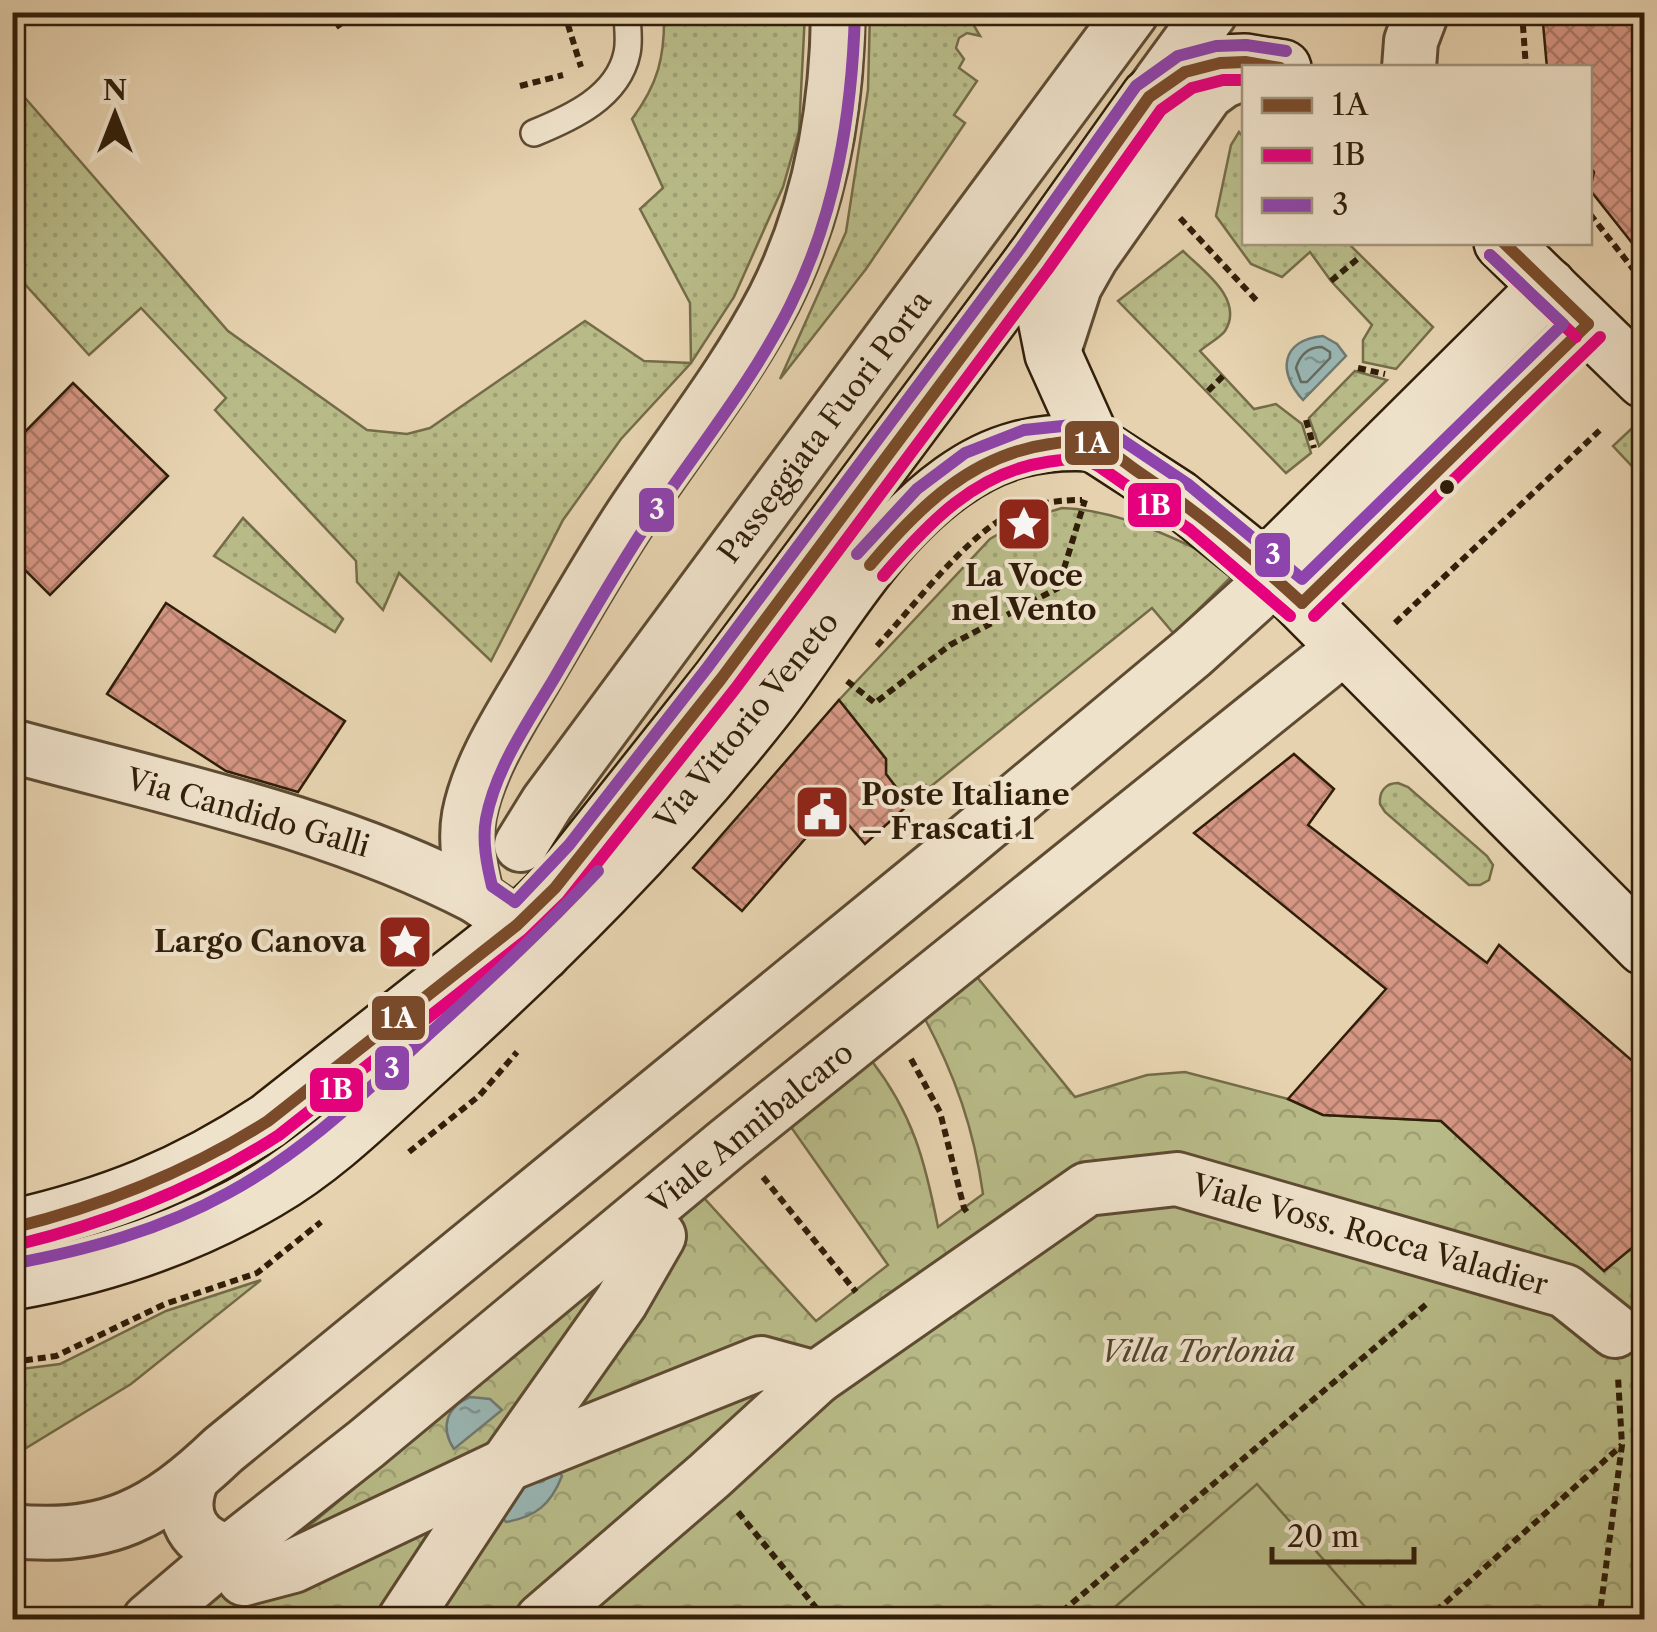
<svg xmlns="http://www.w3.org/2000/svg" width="1657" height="1632" font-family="'Libre Caslon Text',serif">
  <defs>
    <pattern id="grass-dots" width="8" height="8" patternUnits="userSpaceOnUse" patternTransform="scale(2.5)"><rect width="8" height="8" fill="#b8bb88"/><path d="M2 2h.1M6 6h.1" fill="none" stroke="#9ea074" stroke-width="1.8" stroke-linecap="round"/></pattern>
    <pattern id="park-crowns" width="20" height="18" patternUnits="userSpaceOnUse" patternTransform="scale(2.5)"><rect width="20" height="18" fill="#b8bb88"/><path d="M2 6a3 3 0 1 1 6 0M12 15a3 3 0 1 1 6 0" fill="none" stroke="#9ea074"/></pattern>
    <pattern id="water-ripples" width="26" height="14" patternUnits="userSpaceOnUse" patternTransform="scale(2.5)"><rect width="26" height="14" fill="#99b6b4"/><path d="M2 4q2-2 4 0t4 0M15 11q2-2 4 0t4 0" fill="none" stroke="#7d9391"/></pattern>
    <pattern id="building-cross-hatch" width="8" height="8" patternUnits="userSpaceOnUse" patternTransform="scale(2.5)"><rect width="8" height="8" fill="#d59683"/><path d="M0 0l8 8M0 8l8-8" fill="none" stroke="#ad7a69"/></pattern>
  </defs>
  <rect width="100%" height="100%" fill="#e6d2af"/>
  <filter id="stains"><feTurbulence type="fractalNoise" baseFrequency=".002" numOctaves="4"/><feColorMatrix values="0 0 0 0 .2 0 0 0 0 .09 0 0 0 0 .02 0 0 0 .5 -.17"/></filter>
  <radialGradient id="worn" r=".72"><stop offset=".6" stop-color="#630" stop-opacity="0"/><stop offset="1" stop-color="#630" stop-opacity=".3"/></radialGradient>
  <g fill="url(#grass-dots)" stroke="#746c48" stroke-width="2.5">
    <path d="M664,13h141l-6,118 -16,56 -49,110 -43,66 -70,76 -58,81 -72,141 -92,-88 -16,37 -26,-28 -1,-21 -141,-151 11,-12 -85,-90 -52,47 -76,-84v-187l215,247 139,99 40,4 23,-6 155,-107 59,40 47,2 -1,-60 -50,-94 23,-21 -31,-69c26,-35 33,-62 32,-106z"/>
    <path d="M870,13h107l-4,11 7,12 -13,-3 -8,5 -3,10 8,11 -5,9 18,13 -23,34 11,8 -99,146 -86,110 66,-147 22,-142z"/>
    <path d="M1239,132l5,6v104l104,1 85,84 -37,42 -33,-7v-22l9,-15 -41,-44 -21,-29 -28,25 -31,-13 -35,-48 15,-71z"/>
    <path d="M1183,251c19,19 62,48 42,80 -5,7 -19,14 -25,20l54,58 22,-5 26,20 9,29 -25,20 -168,-172z"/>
    <path d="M1355,371l32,9 -68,66 -10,-28z"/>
    <path d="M1644,417v62l-31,-33z"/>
    <path d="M1062,508c62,2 121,35 177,61l-65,65 -22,-26 -243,196 -23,-30v-15l-47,-59 151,-161 32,-19z"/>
    <path d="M243,518l100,101 -8,13 -121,-76z"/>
    <path d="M1398,783l10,4 79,69 6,9 -4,15 -9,5h-11l-84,-73 -5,-8c-1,-12 5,-21 18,-21z"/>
    <path d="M261,1280l-130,104 -118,72v-86l47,-6 106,-53z"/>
  </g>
  <path fill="url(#park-crowns)" stroke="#746c48" stroke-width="2.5" d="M977,977l98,120 72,-22 38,-3 103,27 35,16 118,6 163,150 40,-33v381l-1455,1 97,-75 418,-347 112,123 72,-56 -97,-138 80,-67c42,54 54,101 67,167l45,-33c-9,-65 -28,-119 -59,-177z"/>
  <path fill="#b8bb88" stroke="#746c48" stroke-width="2.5" d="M1257,1484l109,124 -13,12 -252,-1z"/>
  <g fill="url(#water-ripples)" stroke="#6f7970" stroke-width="2.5">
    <path d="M1323,336l14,8 9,12 -43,44c-26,-28 -22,-60 20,-64z"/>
    <path d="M470,1397l20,2 12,11 -48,39c-14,-21 -8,-42 16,-52z"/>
    <path d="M557,1470l5,6c-11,28 -26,41 -56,46l-5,-6 8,-27z"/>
  </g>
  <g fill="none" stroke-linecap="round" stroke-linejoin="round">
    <path stroke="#646a5e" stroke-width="2.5" d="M1322,347l8,5v6l-23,24h-6l-5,-14c4,-13 12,-21 26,-21z"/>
  </g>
  <g fill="url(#building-cross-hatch)" stroke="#301e09" stroke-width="2.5">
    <path d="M1542,12h13l35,13v-13h54v246l-54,-68 4,-18 -4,-5v-99h-43z"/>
    <path d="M73,383l95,93 -118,119 -38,-38v-112z"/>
    <path d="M166,603l179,118 -47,71 -72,-21 -119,-77z"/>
    <path d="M839,700l47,59v15l23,30 -44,40 -32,-37 -91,104 -49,-43z"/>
    <path d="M1294,754l40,35 -26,36 179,138 12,-18 145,126v167l-40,33 -163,-150 -118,-6 -35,-16 98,-110 -192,-156z"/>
  </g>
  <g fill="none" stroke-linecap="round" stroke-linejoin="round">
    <g stroke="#5e4b32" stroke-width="30">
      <g id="lane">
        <path d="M534,133c37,-15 84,-36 93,-80 3,-13 0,-28 0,-41"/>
        <path d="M1294,595l287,-279"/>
      </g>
    </g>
    <g stroke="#5e4b32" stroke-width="58">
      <g id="street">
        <path d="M1409,68l2,-27 11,-29"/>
        <path d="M1149,97l62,-85"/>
        <path d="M1053,354l22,-68 17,-30 115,-163 15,-11 22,-9"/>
        <path d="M12,746c158,43 320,76 465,151"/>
        <path d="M521,845l26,-42 585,-791"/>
        <path d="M543,954l-26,-29 -40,-28c-7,-27 -13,-54 -8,-82 10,-51 43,-99 69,-144 32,-54 63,-110 98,-162 47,-70 99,-135 138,-210 45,-89 63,-187 64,-287"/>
        <path d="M191,1482c-13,35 3,62 39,69l136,-107 361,-300 619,-498"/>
        <path d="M12,1531c95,10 145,-18 211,-81l727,-595 242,-202 84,-76"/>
        <path d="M244,1579l49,-13 213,-101 255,-102 55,15"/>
        <path d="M149,1620l81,-69"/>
        <path d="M404,1620l102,-155 115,-163 38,-66"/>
        <path d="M542,1620l167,-144 107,-98 271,-189 90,-10 388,112 50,40"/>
      </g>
    </g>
    <g stroke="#301e09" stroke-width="60">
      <g id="secondary">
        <path d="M1502,242l142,138"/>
        <path d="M1034,259l19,95 40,89 85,55 98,79 368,370"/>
        <path d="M1265,567l283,-281"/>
        <path d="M12,1228c97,-22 173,-52 256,-107l249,-196 38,-37 166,-209 313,-420 115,-162 36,-25 35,-9 25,-1 38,6"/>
        <path d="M12,1282c91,-16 175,-44 255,-91 59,-34 108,-84 158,-129 121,-109 238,-225 340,-354 59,-75 107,-169 187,-226 44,-32 87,-42 141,-39"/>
      </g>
    </g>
    <g stroke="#301e09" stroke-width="6" stroke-dasharray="8 5" stroke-linecap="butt">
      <path d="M564,12l17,55"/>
      <path d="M1522,12l4,56"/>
      <path d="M336,27l22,-15"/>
      <path d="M520,86l43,-11"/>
      <path d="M1590,214l54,69"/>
      <path d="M1180,218l77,83"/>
      <path d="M1331,281l30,-25"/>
      <path d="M1358,368l27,6"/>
      <path d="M1208,391l15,-15"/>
      <path d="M1306,420l8,28"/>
      <path d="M1395,623l205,-193"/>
      <path d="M877,646c38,-41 88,-110 137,-134 20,-9 46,-12 68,-12"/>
      <path d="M847,681l28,22 75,-58 108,-57 27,-88"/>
      <path d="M911,1059l29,53 24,96 5,7"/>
      <path d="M409,1152l70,-56 38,-44"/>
      <path d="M763,1177l93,115"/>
      <path d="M12,1362l44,-6 109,-52 92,-31 64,-51"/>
      <path d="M738,1512l88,108"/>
      <path d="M1052,1620l377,-318"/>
      <path d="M1426,1620l196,-175"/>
      <path d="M1599,1620l23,-175 -4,-68"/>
    </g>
    <use href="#lane" stroke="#efe2cb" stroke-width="25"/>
    <use href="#street" stroke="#efe2cb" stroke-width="52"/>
    <use href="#secondary" stroke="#efe2cb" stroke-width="55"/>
    <g stroke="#efe2cb" stroke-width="20">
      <g id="bus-1">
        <path d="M1503,242l85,82"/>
        <path d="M870,565c49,-58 101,-110 180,-121 14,-2 31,-5 45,0 17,6 31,20 45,29 58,39 111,83 162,130"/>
        <path d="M1302,603l286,-279"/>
        <path d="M12,1228c93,-23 176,-56 256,-107l249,-196 38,-37 166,-209 313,-420 115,-162 36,-25 35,-9 25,-1 35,6"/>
      </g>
    </g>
    <g stroke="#efe2cb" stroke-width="20">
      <g id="bus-2">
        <path d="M1490,255l86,82"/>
        <path d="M883,576c44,-52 93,-104 164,-114 19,-3 36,-6 53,5l90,63 100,86"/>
        <path d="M1314,616l286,-279"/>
        <path d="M16,1245c95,-23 181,-57 263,-110l249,-196 39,-38 168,-212 313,-420 113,-159 31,-22 31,-8h21"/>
      </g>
    </g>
    <g stroke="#efe2cb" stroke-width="20">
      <g id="bus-3">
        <path d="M855,13c-3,101 -19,201 -65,293 -37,74 -90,140 -137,209 -35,52 -66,107 -98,162 -26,44 -59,90 -69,142 -4,22 1,46 6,67l23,16 54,-57 138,-177 313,-419 116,-163 42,-30 38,-10 30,-1 40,6"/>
        <path d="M857,554l60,-65 48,-36 59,-23 58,-6 31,10 76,51 113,94 261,-255 -73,-69"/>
        <path d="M12,1264c75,-14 149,-34 216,-71 72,-39 130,-94 190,-149 62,-56 123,-112 180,-173"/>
      </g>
    </g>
    <use href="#bus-1" stroke="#7a4b2a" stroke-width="12"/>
    <use href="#bus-2" stroke="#e5007d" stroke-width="12"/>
    <use href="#bus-3" stroke="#8e44ad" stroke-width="12"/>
  </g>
  <defs>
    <g id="sight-square" transform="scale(2.875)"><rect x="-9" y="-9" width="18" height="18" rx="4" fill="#8f2418" stroke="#efe2cb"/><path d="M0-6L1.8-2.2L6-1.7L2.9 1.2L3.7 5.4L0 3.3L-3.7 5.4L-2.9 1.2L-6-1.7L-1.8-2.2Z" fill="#fff"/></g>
    <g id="civic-square" transform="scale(2.875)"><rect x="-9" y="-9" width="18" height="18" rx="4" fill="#8f2418" stroke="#efe2cb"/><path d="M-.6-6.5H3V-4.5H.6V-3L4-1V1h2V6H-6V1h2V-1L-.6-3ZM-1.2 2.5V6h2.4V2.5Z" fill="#fff"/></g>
  </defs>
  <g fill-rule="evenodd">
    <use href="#sight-square" x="1024" y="524"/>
    <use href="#civic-square" x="822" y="812"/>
    <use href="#sight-square" x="405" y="942"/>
  </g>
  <circle fill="#301e09" stroke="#efe2cb" stroke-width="4" cx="1447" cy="487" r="9"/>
  <g text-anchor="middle" stroke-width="8" stroke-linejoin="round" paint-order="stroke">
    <g font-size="30" fill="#301e09" stroke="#efe2cb">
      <text transform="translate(825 427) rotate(-53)" y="10">Passeggiata Fuori Porta</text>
      <text transform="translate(747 721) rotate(-51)" y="10">Via Vittorio Veneto</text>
      <text transform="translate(248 813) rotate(16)" y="10">Via Candido Galli</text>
      <text transform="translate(751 1128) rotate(-39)" y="10">Viale Annibalcaro</text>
      <text transform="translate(1370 1235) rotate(16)" y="10">Viale Voss. Rocca Valadier</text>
    </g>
    <g font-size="30" font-weight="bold" fill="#301e09" stroke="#efe2cb">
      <text x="1024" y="586">La Voce<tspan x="1024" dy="34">nel Vento</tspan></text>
      <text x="861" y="805" text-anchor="start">Poste Italiane<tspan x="861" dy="34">– Frascati 1</tspan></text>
      <text x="366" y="952" text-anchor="end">Largo Canova</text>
    </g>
    <g font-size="30" font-style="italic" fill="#524529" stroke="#efe2cb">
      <text x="1198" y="1362">Villa Torlonia</text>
    </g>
  </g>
  <g stroke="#efe2cb" stroke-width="4">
    <rect x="1063" y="419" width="58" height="48" rx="10" fill="#7a4b2a"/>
    <rect x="1126" y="481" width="57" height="48" rx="10" fill="#e5007d"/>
    <rect x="637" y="486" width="39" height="48" rx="10" fill="#8e44ad"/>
    <rect x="1253" y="531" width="39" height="48" rx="10" fill="#8e44ad"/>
    <rect x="370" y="994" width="57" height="48" rx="10" fill="#7a4b2a"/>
    <rect x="373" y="1044" width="38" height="48" rx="10" fill="#8e44ad"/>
    <rect x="308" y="1066" width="57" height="48" rx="10" fill="#e5007d"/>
  </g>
  <g font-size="28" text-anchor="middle" font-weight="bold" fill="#fff">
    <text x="1092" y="453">1A</text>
    <text x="1154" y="515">1B</text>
    <text x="657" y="519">3</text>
    <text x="1273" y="564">3</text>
    <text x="398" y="1028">1A</text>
    <text x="392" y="1078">3</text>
    <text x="336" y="1099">1B</text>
  </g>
  <rect width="1657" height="1632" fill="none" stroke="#e6d2af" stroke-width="50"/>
  <rect x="15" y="15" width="1627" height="1602" fill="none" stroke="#301e09" stroke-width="5"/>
  <rect x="25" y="25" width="1607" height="1582" fill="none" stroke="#301e09" stroke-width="2.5"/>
  <rect x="1242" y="65" width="350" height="180" fill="#efe2cb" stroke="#a3947d" stroke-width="2.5"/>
  <rect x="1262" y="98" width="50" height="15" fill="#7a4b2a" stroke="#a3947d" stroke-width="2.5"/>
  <text x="1332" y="115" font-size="30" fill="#301e09">1A</text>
  <rect x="1262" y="148" width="50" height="15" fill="#e5007d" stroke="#a3947d" stroke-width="2.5"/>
  <text x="1332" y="165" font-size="30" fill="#301e09">1B</text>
  <rect x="1262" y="198" width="50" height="15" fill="#8e44ad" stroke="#a3947d" stroke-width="2.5"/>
  <text x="1332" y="215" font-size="30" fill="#301e09">3</text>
  <g transform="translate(115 115)" stroke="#efe2cb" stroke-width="8" paint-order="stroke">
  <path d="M0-8L18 38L0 25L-18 38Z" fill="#301e09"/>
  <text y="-15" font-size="28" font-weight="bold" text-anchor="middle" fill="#301e09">N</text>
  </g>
  <path d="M1272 1547v15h142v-15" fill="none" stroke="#301e09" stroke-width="5"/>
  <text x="1287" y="1547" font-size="30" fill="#301e09" stroke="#efe2cb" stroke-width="8" paint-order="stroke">20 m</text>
  <rect width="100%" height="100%" filter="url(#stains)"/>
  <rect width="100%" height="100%" fill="url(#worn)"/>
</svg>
